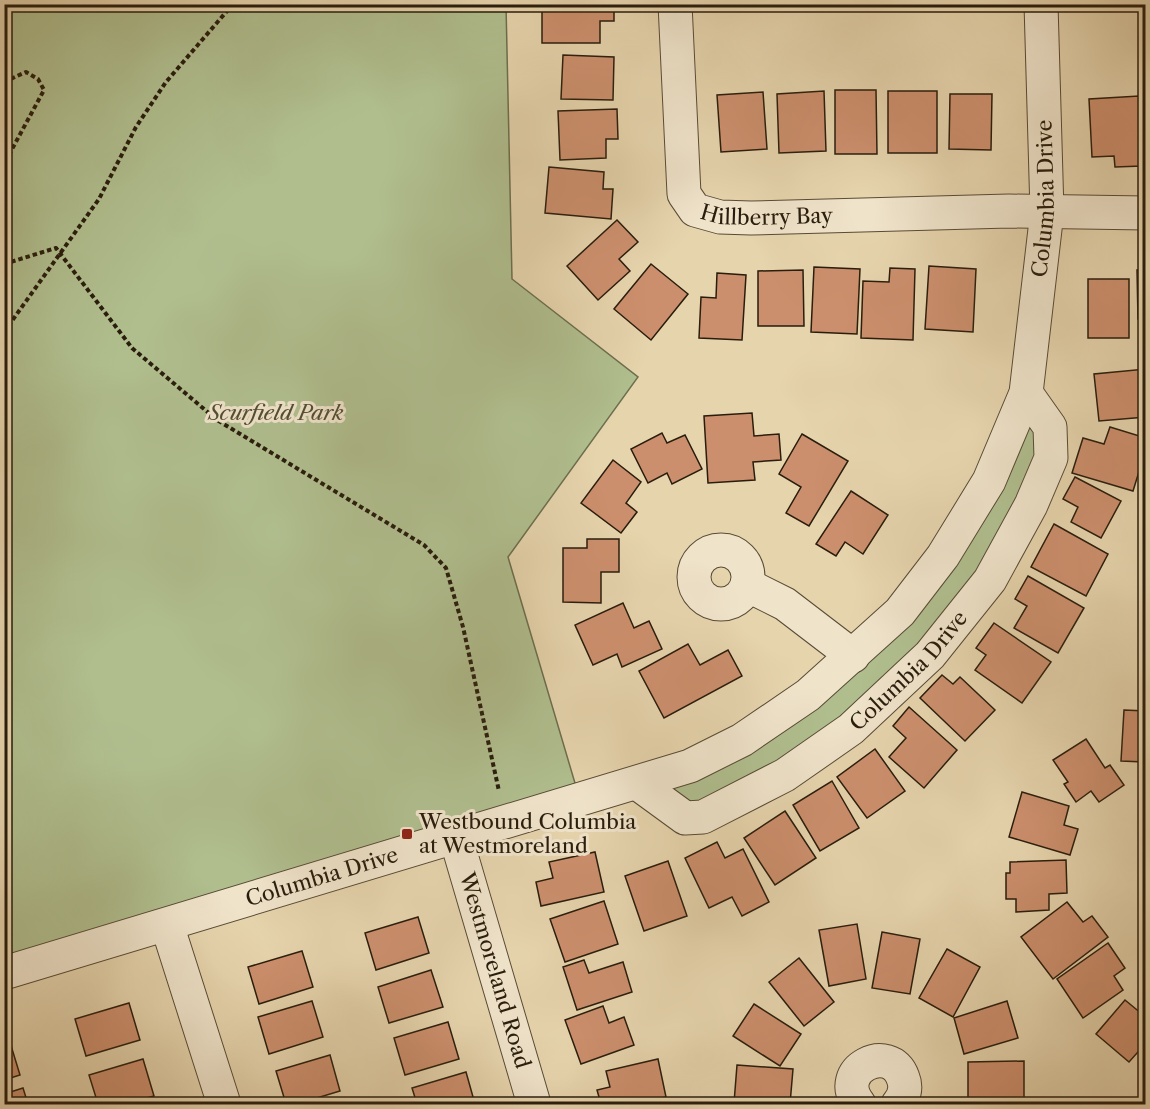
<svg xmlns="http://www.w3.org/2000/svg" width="1150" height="1109" font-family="'Libre Caslon Text',serif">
  <rect width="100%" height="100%" fill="#e6d4ad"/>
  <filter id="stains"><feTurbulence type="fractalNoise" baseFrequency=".00333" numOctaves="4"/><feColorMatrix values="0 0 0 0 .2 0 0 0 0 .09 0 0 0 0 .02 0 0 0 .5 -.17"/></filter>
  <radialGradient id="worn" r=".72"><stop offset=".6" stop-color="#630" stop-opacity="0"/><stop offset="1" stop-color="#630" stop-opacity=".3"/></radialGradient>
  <g fill="#b0be8e" stroke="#6c6e4e" stroke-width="1.5">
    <path d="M4,5h502l6,274 126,98 -130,180 72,243 -576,161z"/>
    <path d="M1026,393l25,65 -121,197 -227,162 -66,-34 53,-17 210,-154z"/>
  </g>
  <g fill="#cc8f6d" stroke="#291d0d" stroke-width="1.5">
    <path d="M542,4h72v17h-14v22h-58z"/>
    <path d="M712,4h49v1l-49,1z"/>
    <path d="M770,4h44v7l-45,-1z"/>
    <path d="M828,4h43v2z"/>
    <path d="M563,55l51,2 -1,43 -52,-1z"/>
    <path d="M835,90h41l1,64h-42z"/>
    <path d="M824,91l2,60 -47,2 -2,-59z"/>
    <rect x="888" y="91" width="49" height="62"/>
    <path d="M763,92l4,57 -46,3 -4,-57z"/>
    <path d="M950,94h42l-1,56 -42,-1z"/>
    <path d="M1139,96l3,70 -27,1 -1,-11 -22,1 -3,-58z"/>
    <path d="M617,109l1,30h-12v19l-46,2 -2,-49z"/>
    <path d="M549,167l55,5 -1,17h10l-2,30 -66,-6z"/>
    <path d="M617,220l21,22 -19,17 11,12 -32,29 -31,-34z"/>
    <path d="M651,264l37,30 -37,46 -37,-31z"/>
    <path d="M929,266l47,3 -3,63 -48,-3z"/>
    <path d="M814,267l46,2 -3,65 -46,-2z"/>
    <path d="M890,268l25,1 -2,71 -52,-2 2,-57 26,1z"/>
    <path d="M803,270l1,56h-46v-55z"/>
    <path d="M1137,270h9v49h-8z"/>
    <path d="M717,273l29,2 -4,65 -43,-2 2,-41 15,1z"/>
    <rect x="1088" y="279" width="41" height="59"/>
    <path d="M1146,369v48l-47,4 -5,-47z"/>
    <path d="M752,413l2,23 25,-2 2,26 -28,2 2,18 -47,3 -4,-67z"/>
    <path d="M1110,427l36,11v11l-13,42 -61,-18 11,-35 21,6z"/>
    <path d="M662,433l5,10 18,-8 17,34 -30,15 -5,-11 -19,10 -17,-34z"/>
    <path d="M802,434l46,27 -39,65 -23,-13 15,-26 -22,-13z"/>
    <path d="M613,460l28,22 -15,21 11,9 -16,21 -40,-30z"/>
    <path d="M1075,477l46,24 -20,37 -30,-16 7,-15 -15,-8z"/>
    <path d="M851,491l37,24 -25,39 -18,-12 -9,14 -20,-12z"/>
    <path d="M1054,524l54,30 -22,42 -55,-29z"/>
    <path d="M587,539h32v33h-18v31l-38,-1v-54h24z"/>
    <path d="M1028,576l56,32 -26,45 -44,-25 13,-22 -12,-7z"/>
    <path d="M623,603l11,25 15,-7 13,28 -40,18 -5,-13 -24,11 -18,-40z"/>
    <path d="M994,623l57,39 -29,41 -47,-33 11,-15 -10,-7z"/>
    <path d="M688,644l12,21 28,-15 14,26 -78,42 -25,-47z"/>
    <path d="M942,675l11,9 7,-7 35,33 -30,31 -45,-43z"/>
    <path d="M909,707l48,43 -33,38 -35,-31 17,-19 -13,-12z"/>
    <path d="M1124,710l22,1v64h-3l1,-13 -23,-1z"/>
    <path d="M1086,739l19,29 5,-3 14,20 -25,17 -8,-11 -15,11 -12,-18 4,-2 -15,-22z"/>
    <path d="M875,749l30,42 -38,27 -30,-41z"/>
    <path d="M832,781l27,47 -39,23 -27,-46z"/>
    <path d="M1022,792l47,14 -5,19 14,4 -8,26 -61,-18z"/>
    <path d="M785,811l31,47 -41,27 -31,-47z"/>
    <path d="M717,842l8,16 18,-9 26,53 -27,14 -10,-19 -23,11 -24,-50z"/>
    <path d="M595,852l9,40 -63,14 -5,-24 17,-4 -4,-16z"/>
    <path d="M1066,860l1,33 -18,1v16l-33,2v-13h-10v-26h4v-11z"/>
    <path d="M668,861l19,55 -43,15 -19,-55z"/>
    <path d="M604,901l14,43 -53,18 -15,-43z"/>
    <path d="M1067,902l16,20 9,-6 16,21 -55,42 -32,-42z"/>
    <path d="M418,917l11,36 -53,17 -11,-37z"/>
    <path d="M857,924l9,55 -37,7 -10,-56z"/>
    <path d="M882,932l38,7 -10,55 -38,-6z"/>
    <path d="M1108,943l17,25 -11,8 9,14 -40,28 -26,-39z"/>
    <path d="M947,949l33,18 -27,50 -34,-19z"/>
    <path d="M302,951l11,36 -54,17 -11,-37z"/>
    <path d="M799,958l35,44 -30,24 -35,-44z"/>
    <path d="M584,960l5,13 34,-11 9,30 -55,18 -14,-43z"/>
    <path d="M431,970l12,37 -54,16 -11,-36z"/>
    <path d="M1125,1000l17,14 4,-5v34l-17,19 -33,-28z"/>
    <path d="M312,1001l11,36 -54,17 -11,-37z"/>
    <path d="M1007,1001l11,37 -54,16 -10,-36z"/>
    <path d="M129,1003l11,37 -54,16 -11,-37z"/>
    <path d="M754,1004l47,30 -21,32 -47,-30z"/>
    <path d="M603,1006l6,17 15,-6 10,28 -53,19 -16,-44z"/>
    <path d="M448,1022l11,37 -54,16 -11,-37z"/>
    <path d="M9,1039l11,36 -16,5v-40z"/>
    <path d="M330,1055l10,36 -43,13h-11l-10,-33z"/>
    <path d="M143,1059l11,37 -30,8h-26l-9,-29z"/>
    <path d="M658,1059l8,38 -31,7h-34l-4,-14 13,-3 -4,-16z"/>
    <path d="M1024,1061v39h-56v-38z"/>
    <path d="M737,1065l56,4 -3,35 -56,-1z"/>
    <path d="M466,1072l9,32h-58l-5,-16z"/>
    <path d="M23,1088l5,16h-24v-10z"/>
  </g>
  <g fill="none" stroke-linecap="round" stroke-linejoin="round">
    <g stroke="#584b35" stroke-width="35">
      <g id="minor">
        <path id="s1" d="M675,4l9,190 11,16 25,7 31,1 258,-7 137,2"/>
        <circle cx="721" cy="577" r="27"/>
        <path d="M747,585l38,19 68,52"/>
        <path id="s2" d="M637,783l48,35 18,-1 82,-42 66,-46 79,-74 60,-75 41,-75 20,-47 -1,-31 -24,-34"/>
        <path id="s3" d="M456,838l78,266"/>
        <path d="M167,925l57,179"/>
        <path id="s4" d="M4,973l686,-207 52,-26 66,-45 92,-83 43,-56 46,-75 37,-88 21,-181 -6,-208"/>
        <path d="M859,1104c-27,-34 31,-63 44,-26 4,10 1,19 -5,26"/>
      </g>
    </g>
    <g stroke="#291d0d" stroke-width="4" stroke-dasharray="4.5 3" stroke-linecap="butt">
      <path d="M4,82l22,-10 12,7 6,11 -40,74"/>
      <path d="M4,264l52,-16 76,100 85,72 207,125 22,23 17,59 36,164"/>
      <path d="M4,332l95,-133 37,-72 30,-45 67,-78"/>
    </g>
    <use href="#minor" stroke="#efe3ca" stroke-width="33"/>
  </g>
  <rect fill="#8f2418" stroke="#efe3ca" stroke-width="2" x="401" y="828" width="12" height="12" rx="3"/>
  <g text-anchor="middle" stroke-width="6" stroke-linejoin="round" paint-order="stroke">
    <g font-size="21" fill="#291d0d" stroke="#efe3ca">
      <text dy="7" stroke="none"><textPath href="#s4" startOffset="1428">Columbia Drive</textPath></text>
      <text dy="7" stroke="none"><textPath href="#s1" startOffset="282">Hillberry Bay</textPath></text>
      <text dy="7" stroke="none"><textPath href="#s2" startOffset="332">Columbia Drive</textPath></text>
      <text dy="7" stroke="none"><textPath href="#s4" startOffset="332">Columbia Drive</textPath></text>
      <text dy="7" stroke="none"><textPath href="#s3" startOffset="138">Westmoreland Road</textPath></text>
    </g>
    <g font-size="21" font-style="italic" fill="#524d34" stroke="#efe3ca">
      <text x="276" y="420">Scurfield Park</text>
    </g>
    <g font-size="21" fill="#291d0d" stroke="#efe3ca" text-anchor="start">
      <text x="419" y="829">Westbound Columbia<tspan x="419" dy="24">at Westmoreland</tspan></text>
    </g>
  </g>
  <rect width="1150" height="1109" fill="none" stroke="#e6d4ad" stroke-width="24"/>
  <rect x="6" y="6" width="1138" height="1097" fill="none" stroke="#291d0d" stroke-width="3"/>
  <rect x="12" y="12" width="1126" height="1085" fill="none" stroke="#291d0d" stroke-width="1.5"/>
  <rect width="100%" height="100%" filter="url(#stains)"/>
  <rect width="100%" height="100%" fill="url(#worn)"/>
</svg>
